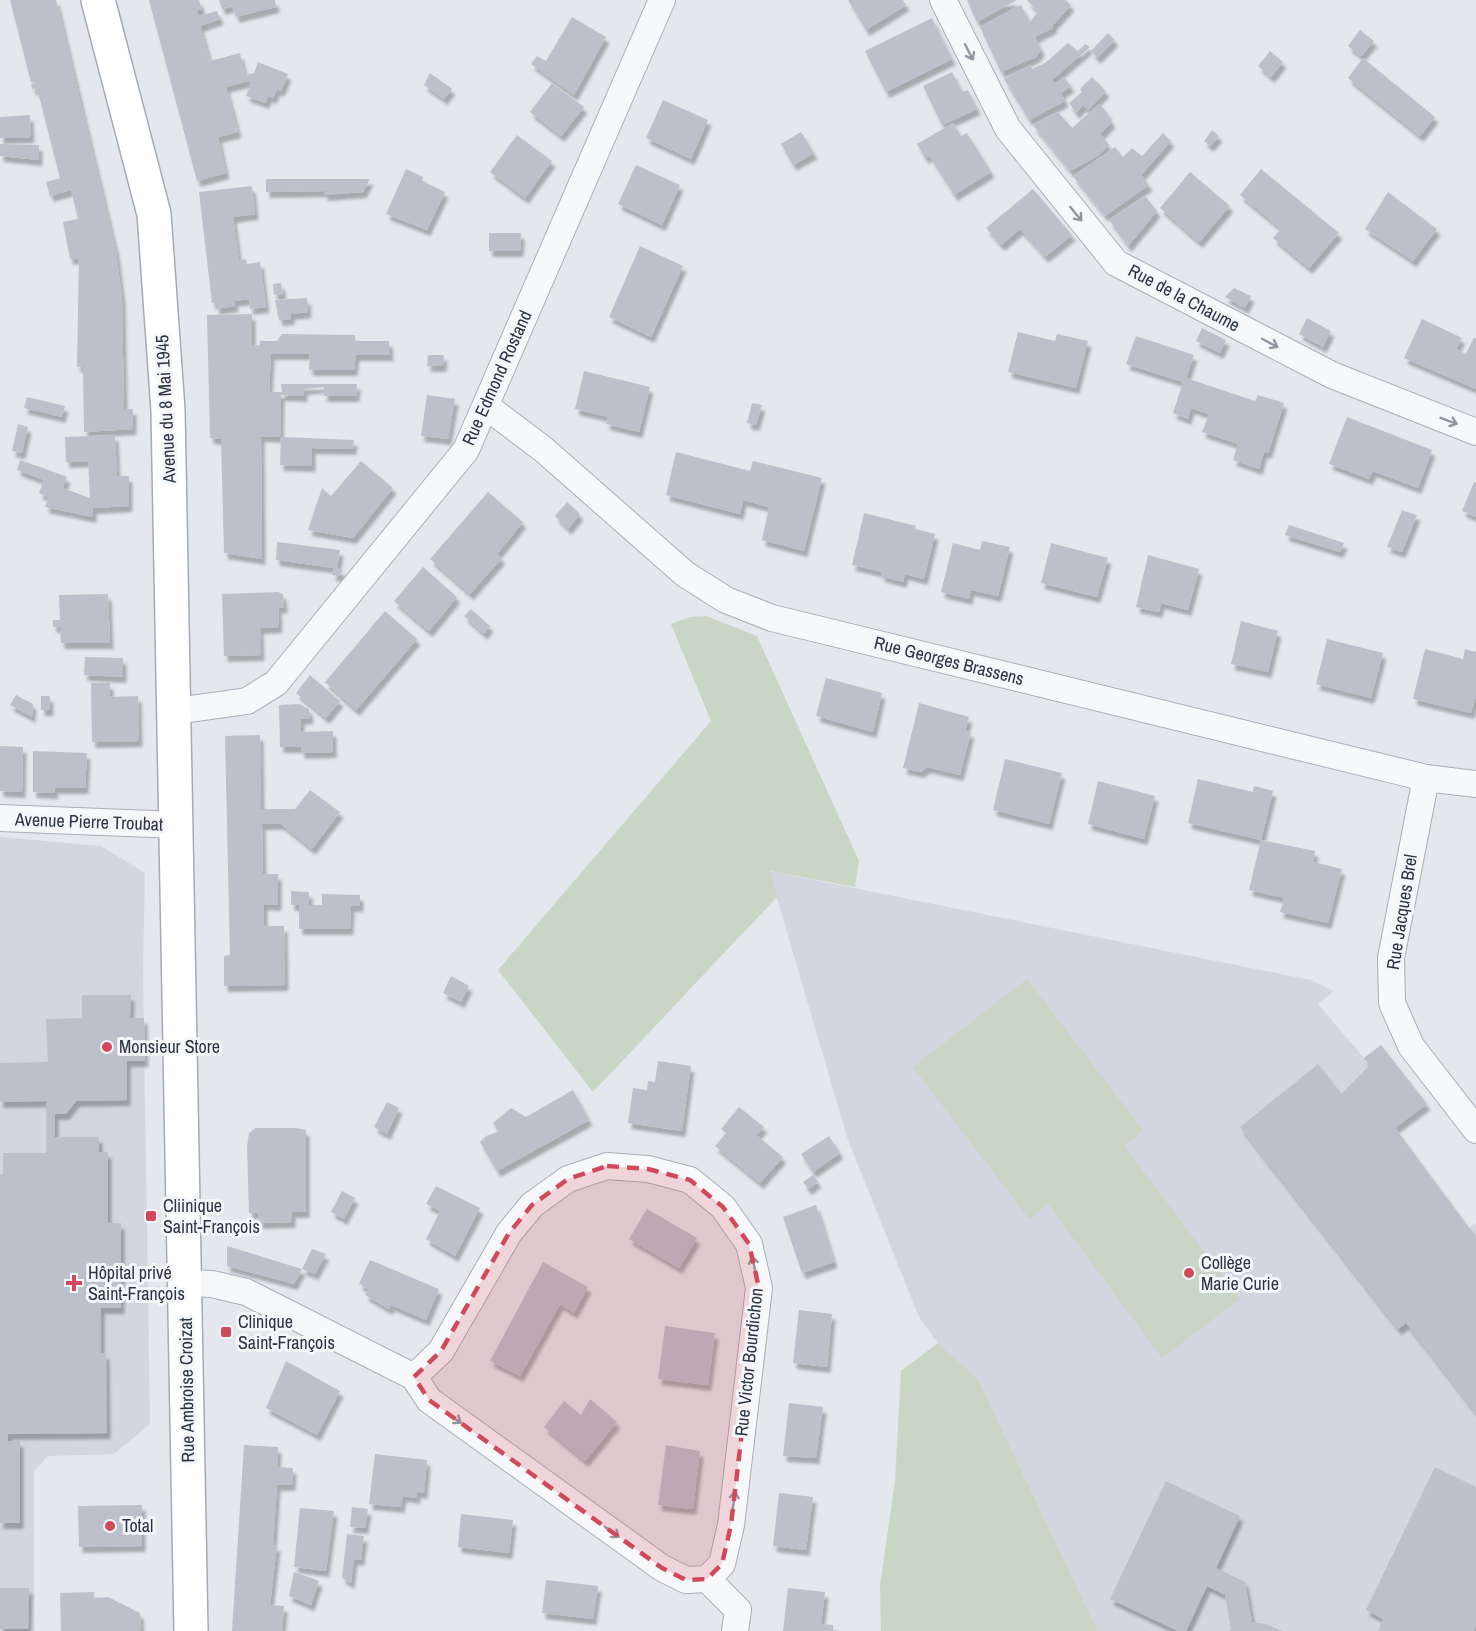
<svg xmlns="http://www.w3.org/2000/svg" width="1476" height="1631" font-family="'Archivo Narrow',sans-serif">
  <defs>
    <filter id="shadow"><feDropShadow dx="3.5" dy="6" stdDeviation="1.5" flood-color="#0004"/></filter>
  </defs>
  <rect width="100%" height="100%" fill="#e4e7ec"/>
  <g fill="#d2d6de">
    <path d="M0,837l101,9 44,27 -2,97 7,454 -36,30 -66,2 -14,15v160h-34z"/>
    <path d="M769,871l542,109 23,11 -16,13 46,54 17,-13 46,59 -32,24 74,100 7,-5v408h-378l-120,-252 -40,-36 -19,-26 -71,-177z"/>
  </g>
  <g fill="#c9d6c5">
    <path d="M706,616l51,20 102,225 -4,26 -85,-16 7,26 -184,195 -95,-122 213,-249 -40,-97 20,-7z"/>
    <path d="M1027,979l116,151 -19,16 116,153 -78,59 -114,-154 -19,15 -116,-152z"/>
    <path d="M938,1343l40,36 120,252h-217l-1,-46 15,-104 6,-110z"/>
  </g>
  <g fill="#bbc0ca" filter="url(#shadow)">
    <path d="M10,0h46l60,252 6,47 2,110h9v20l-49,3 -1,-66 -6,1 2,-109 -9,1 -7,-37 15,-3 -7,-29 -21,6 -4,-14 14,-4 -23,-90 -5,1 -1,-5 5,-1 -5,-1z"/>
    <path d="M149,0h50l3,9 -6,2 3,5 18,-5 3,8 -20,7 10,35 30,-8 5,22 9,-2 4,-11 30,12 -7,17 -4,-2 -4,9 -5,-2 -2,7 -20,-7 6,-16 -26,7 12,45 -20,5 8,36 -29,8z"/>
    <path d="M219,0h56l1,7 -40,10 -4,-11 -10,3z"/>
    <path d="M848,0h55l3,5 -40,25z"/>
    <path d="M967,0h50l-40,22z"/>
    <path d="M1027,0h39l5,5 -18,20v3l-18,9 6,13 -5,7 -35,15 -21,-45 41,-22 9,17 8,-10z"/>
    <path d="M572,17l34,20 -32,58 -43,-31 6,-8 9,5z"/>
    <path d="M932,18l20,41 -66,33 -21,-41z"/>
    <path d="M1360,30l14,11 -13,15 -13,-10z"/>
    <path d="M1108,33l7,7 -18,18 -6,-7z"/>
    <path d="M1068,43l10,8 7,-7 5,3 -38,33 3,3 9,-6 7,9 -10,7 4,8 -36,19 -25,-41 26,-14 2,4 13,-6z"/>
    <path d="M1270,51l13,11 -12,15 -13,-11z"/>
    <path d="M1363,58l72,59 -15,19 -72,-58z"/>
    <path d="M952,72l10,20 6,-2 9,19 -35,16 -19,-39z"/>
    <path d="M430,73l22,16 -8,10 -20,-14z"/>
    <path d="M1092,77l14,14 -18,19 -5,-5 -7,8 -7,-10 13,-11 -2,-3z"/>
    <path d="M552,83l32,24 -23,29 -31,-24z"/>
    <path d="M663,100l45,20 -17,39 -45,-21z"/>
    <path d="M1099,104l9,9 -1,1 5,8 -12,12 9,11 -13,12 -26,14 -37,-46 25,-13 14,16z"/>
    <path d="M30,115l1,22 -31,1v-21z"/>
    <path d="M953,123l8,13 6,-3 24,39 -37,23 -25,-40 -4,3 -8,-14z"/>
    <path d="M1212,130l7,6 -9,10 -6,-5z"/>
    <path d="M801,132l13,21 -21,12 -12,-21z"/>
    <path d="M1163,133l8,8 -30,34 8,10 -44,31 -32,-40 42,-29 8,10 9,-9 10,8z"/>
    <path d="M517,135l35,26 -27,37 -35,-26z"/>
    <path d="M0,144l39,1v15l-39,-4z"/>
    <path d="M636,165l44,20 -18,40 -44,-21z"/>
    <path d="M406,169l17,8 -1,4 23,11 -18,38 -41,-16z"/>
    <path d="M1261,169l78,64 -30,35 -36,-30 8,-9 -41,-34z"/>
    <path d="M1190,172l40,34 -31,36 -39,-34z"/>
    <path d="M266,179h104l-7,13 -39,3v-4l-58,1z"/>
    <path d="M252,186l3,28 -22,3 6,44 7,-2 1,5 13,-2 6,45 -16,2 -1,-10 -15,2 1,5 -19,3v-6h-4l-13,-111z"/>
    <path d="M1033,189l39,46 -27,22 -25,-28 -19,16 -15,-17z"/>
    <path d="M1388,192l49,37 -24,32 -48,-32z"/>
    <path d="M1145,196l12,15 -29,35 -19,-26z"/>
    <path d="M489,233h32l-1,18h-31z"/>
    <path d="M640,246l43,20 -32,71 -42,-20z"/>
    <path d="M281,283l2,11 -9,1 -1,-11z"/>
    <path d="M1234,288l17,8 -6,12 -20,-11z"/>
    <path d="M307,298l1,14 -17,2v5l-12,1 -4,-20z"/>
    <path d="M252,314v32l8,-1v-4h17l5,-7 73,1v6h34l1,14h-34l-2,15h-45l1,-16h-39l-2,38h13l-1,-8h76l-1,12h-32v-9l-20,2v7l-23,-1 -1,42 -19,-1v3l1,120 -38,-6 -3,-114 -11,-1 -3,-123z"/>
    <path d="M1307,318l24,13 -8,16 -24,-13z"/>
    <path d="M1422,319l40,19 -6,11 10,5 8,-17 2,2v50l-72,-31z"/>
    <path d="M1202,328l24,12 -6,13 -24,-12z"/>
    <path d="M1018,332l37,9 2,-7 31,7 -12,47 -68,-16z"/>
    <path d="M1136,336l58,19 -8,23 69,23 3,-6 26,8 -16,50 -4,-1 -5,17 -26,-9 5,-16 -36,-12 7,-18 -18,-6 -3,11 -15,-6 10,-31 -57,-18z"/>
    <path d="M428,355h16l-1,11h-16z"/>
    <path d="M584,371l66,16 -11,45 -33,-8 2,-7 -33,-8z"/>
    <path d="M427,395l28,4 -7,40 -27,-3z"/>
    <path d="M27,397l38,9 -3,11 -38,-9z"/>
    <path d="M752,403l10,2 -6,20 -9,-2z"/>
    <path d="M1347,417l85,33 -14,38 -45,-17 -4,8 -40,-15z"/>
    <path d="M18,424l10,3 -6,26 -10,-2z"/>
    <path d="M115,435l2,41h12v30l-36,2v9l-48,-10 3,-10 -9,-4 5,-13 -27,-10 3,-10 26,9 21,8 -4,11 27,10 -2,-37 -22,1 -1,-25z"/>
    <path d="M281,437l73,3 -1,9 -41,-1v18l-32,-1z"/>
    <path d="M676,452l74,19 3,-10 69,17 -18,73 -42,-11 7,-33 -26,-7 -3,14 -74,-19z"/>
    <path d="M361,461l32,27 -40,50 -45,-8 14,-42 9,8z"/>
    <path d="M1474,482l2,1v34l-14,-6z"/>
    <path d="M488,492l35,30 -26,32 5,4 -32,36 -40,-35z"/>
    <path d="M567,502l13,12 -12,15 -13,-13z"/>
    <path d="M1402,510l15,5 -15,37 -15,-5z"/>
    <path d="M864,513l52,13 -1,3 20,5 -11,45 -19,-5 -2,8 -22,-6 1,-4 -30,-7z"/>
    <path d="M1289,525l55,18 -4,9 -55,-17z"/>
    <path d="M982,541l28,6 -12,49 -27,-6 -2,9 -28,-7 12,-49 27,7z"/>
    <path d="M277,542l63,8 -3,19 6,1 -5,6 -6,-1 2,-7 -58,-8z"/>
    <path d="M1051,543l57,15 -11,39 -56,-14z"/>
    <path d="M1148,555l51,14 -11,41 -27,-7 -2,9 -23,-5z"/>
    <path d="M423,567l34,30 -28,34 -35,-30z"/>
    <path d="M278,592l5,2 1,14 -6,-1 1,20 -19,1 1,27 -37,1 -2,-62z"/>
    <path d="M108,594l2,49h-49l-1,-16h-7v-7h7l-1,-25z"/>
    <path d="M471,609l19,17 -6,8 -20,-18z"/>
    <path d="M385,611l32,28 -61,71 -31,-28z"/>
    <path d="M1241,621l37,10 -10,41 -37,-8z"/>
    <path d="M1327,639l56,14 -12,45 -55,-14z"/>
    <path d="M1425,649l38,10 2,-10 11,3v43l-5,18 -58,-14z"/>
    <path d="M85,657l38,1v19l-39,-2z"/>
    <path d="M310,675l30,26 -14,17 -30,-25z"/>
    <path d="M826,678l56,15 -9,39 -57,-16z"/>
    <path d="M91,683h19v14l28,-1 1,45 -47,1z"/>
    <path d="M16,695l17,9 -1,13 -22,-12z"/>
    <rect x="41" y="696" width="9" height="14"/>
    <path d="M919,703l50,14 -4,14 6,1 -11,43 -33,-8 -6,5 -18,-4z"/>
    <path d="M299,704l10,5 1,9 -9,1v13l32,-1v21l-32,1v-6h-21l-1,-42z"/>
    <path d="M260,735l1,74h34l15,-19 30,22 -28,37 -31,-25h-19l1,50h15v31l-14,-1v22h20l1,59 -61,1v-30l6,-1 -5,-219z"/>
    <path d="M0,746l23,1 -1,45 -22,-1z"/>
    <path d="M33,751l54,2 -2,35h-31l1,5 -22,-1z"/>
    <path d="M1005,759l57,14 -13,51 -56,-14z"/>
    <path d="M1198,779l55,13 1,-6 19,5 -12,49 -73,-17z"/>
    <path d="M1098,781l57,15 -11,43 -56,-15z"/>
    <path d="M1261,840l54,11 -2,11 29,7 -14,54 -48,-11 4,-14 -35,-8z"/>
    <path d="M291,891l18,1v13h13v-11l38,1v11h-9l-1,23h-51v-24h-8z"/>
    <path d="M451,976l18,10 -8,16 -18,-9z"/>
    <path d="M82,995h49l-1,23h14l1,43h-18v39l-51,1 -10,13h-11v23h44v15h9v71h13v85h-20v45h5l1,80 -99,1v7h12v82h-20v-348l3,-1v-21h43v-52l-46,1v-39l48,-1 -2,-43 36,-1z"/>
    <path d="M1381,1045l46,59 -32,24 81,109v176l-70,-90 -8,6 -158,-202 78,-63 23,30 29,-29 -6,-7z"/>
    <path d="M658,1061l33,5 -9,65 -54,-8 5,-35 14,2 1,-9 7,1z"/>
    <path d="M573,1090l16,30 -92,51 -17,-29 6,-6 12,-4 -5,-9 18,-15 15,9z"/>
    <path d="M387,1102l12,6 -12,26 -13,-7z"/>
    <path d="M739,1107l25,20 -8,8 27,22 -23,26 -45,-37 11,-13 -5,-4z"/>
    <path d="M256,1128h40l10,2v82h-14v10l-33,1 -1,-10h-9l-2,-66 2,-14z"/>
    <path d="M829,1136l11,17 -27,19 -12,-18z"/>
    <path d="M813,1175l5,7 -10,7 -5,-7z"/>
    <path d="M436,1186l44,22 -25,48 -29,-17 14,-28 -14,-7z"/>
    <path d="M342,1191l13,7 -11,21 -13,-7z"/>
    <path d="M816,1205l18,57 -32,11 -19,-56z"/>
    <path d="M647,1209l50,29 -18,30 -50,-29z"/>
    <path d="M227,1246l75,23 -8,15 -67,-18z"/>
    <path d="M312,1249l14,5 -11,20 -13,-5z"/>
    <path d="M370,1260l69,29 -13,31 -35,-15 -2,4 -24,-14 3,-6 -9,-5z"/>
    <path d="M543,1262l45,25 -14,26 -14,-9 -40,72 -30,-15z"/>
    <path d="M799,1310l33,4 -5,53 -34,-4z"/>
    <path d="M665,1326l50,7 -7,52 -50,-6z"/>
    <path d="M286,1361l54,30 -23,44 -51,-27z"/>
    <path d="M590,1399l27,23 -32,39 -41,-34 20,-26 17,14z"/>
    <path d="M789,1403l34,4 -7,51 -33,-2z"/>
    <path d="M244,1445l34,2 -1,20 16,1 -1,17h-15l-4,60h4l-7,60 14,1 -2,25h-50z"/>
    <path d="M666,1445l34,6 -7,58 -35,-4z"/>
    <path d="M375,1454l52,6 -3,33 -7,-1v6l-14,-2 -2,11 -32,-3z"/>
    <path d="M1435,1467l41,20v140l-2,4h-96l5,-12 -17,-9z"/>
    <path d="M1166,1481l74,35 -24,52 29,14 7,40 14,2 16,7h-53l2,-2 -6,-34 -18,-9 -21,45h-8l-68,-32z"/>
    <path d="M779,1493l34,4 -7,53 -33,-4z"/>
    <path d="M142,1505v41l-63,1 -1,-41z"/>
    <path d="M352,1507l16,2 -3,19 -15,-1z"/>
    <path d="M300,1508l34,3 -8,60 -32,-4z"/>
    <path d="M461,1514l52,6 -4,33 -51,-6z"/>
    <path d="M347,1534l17,2 -3,24 -7,-1 -3,24 -9,-5z"/>
    <path d="M294,1572l25,9 -8,24 -22,-9z"/>
    <path d="M546,1580l52,6 -5,33 -51,-6z"/>
    <path d="M0,1588h29l-1,41h-28z"/>
    <path d="M788,1588l37,4 -4,32 12,1v6h-50z"/>
    <path d="M94,1592v6l14,-1 32,16 1,18h-80l-1,-38z"/>
  </g>
  <g fill="none" stroke-linecap="round" stroke-linejoin="round">
    <g stroke="#a9aeb7" stroke-width="28">
      <g id="street">
        <path d="M943,0l65,129 108,134 216,112 144,57"/>
        <path d="M486,406l57,43 142,125 41,26 46,18 654,160 50,6"/>
        <path d="M176,711l71,-10 29,-18 190,-233 196,-450"/>
        <path d="M1426,778l-35,180 1,45 19,43 65,84"/>
        <path d="M0,818l178,7"/>
        <path d="M186,1283l26,1 34,8 168,85 15,23 233,168 24,12 21,-1 15,-15 9,-39 28,-237 -10,-44 -26,-37 -33,-27 -42,-11 -41,-3 -39,13 -36,26 -23,28 -68,118 -27,26"/>
        <path d="M707,1579l31,31 -3,21"/>
      </g>
    </g>
    <g stroke="#a3abb8" stroke-width="36">
      <path id="primary" d="M98,0l56,214 14,196 23,1221"/>
    </g>
    <use href="#street" stroke="#f7f8fa" stroke-width="26"/>
    <use href="#primary" stroke="#fff" stroke-width="33"/>
  </g>
  <defs><path id="oneway-shaft" d="M-6 0H5M1.5-3L5.5 0L1.5 3" fill="none" stroke-width="1.6" stroke-linecap="round" stroke-linejoin="round" transform="scale(1.5)"/></defs>
  <g stroke="#9196a0">
    <use href="#oneway-shaft" transform="translate(969 52) rotate(63)"/>
    <use href="#oneway-shaft" transform="translate(1076 214) rotate(51)"/>
    <use href="#oneway-shaft" transform="translate(1270 343) rotate(28)"/>
    <use href="#oneway-shaft" transform="translate(1449 421) rotate(21)"/>
    <use href="#oneway-shaft" transform="translate(754 1265) rotate(-103)"/>
    <use href="#oneway-shaft" transform="translate(454 1418) rotate(36)"/>
    <use href="#oneway-shaft" transform="translate(734 1500) rotate(-83)"/>
    <use href="#oneway-shaft" transform="translate(612 1532) rotate(36)"/>
  </g>
  <path fill="#d1495b" fill-opacity="0.2" stroke="#d1495b" stroke-width="4.5" stroke-dasharray="12 8" stroke-linejoin="round" d="M607,1166l41,3 42,11 33,27 26,37 10,44 -28,237 -9,39 -15,15 -21,1 -24,-12 -233,-168 -15,-23 27,-26 68,-118 23,-28 36,-26z"/>
  <g fill="#d1495b" stroke="#f4f6f9" stroke-width="2">
    <circle cx="107" cy="1047" r="6"/>
    <rect x="145" y="1210" width="12" height="12" rx="3"/>
    <circle cx="1189" cy="1273" r="6"/>
    <path d="M71 1274h6v6h6v6h-6v6h-6v-6h-6v-6h6z"/>
    <rect x="220" y="1326" width="12" height="12" rx="3"/>
    <circle cx="110" cy="1526" r="6"/>
  </g>
  <g text-anchor="middle" stroke-width="6" stroke-linejoin="round" paint-order="stroke">
    <g font-size="18" fill="#2b3445" stroke="#f4f6f9">
      <text transform="translate(1184 298) rotate(28)" y="6">Rue de la Chaume</text>
      <text transform="translate(497 378) rotate(-66)" y="6">Rue Edmond Rostand</text>
      <text transform="translate(166 409) rotate(-93)" y="6">Avenue du 8 Mai 1945</text>
      <text transform="translate(949 661) rotate(14)" y="6">Rue Georges Brassens</text>
      <text transform="translate(89 822) rotate(2)" y="6">Avenue Pierre Troubat</text>
      <text transform="translate(1402 912) rotate(-81)" y="6">Rue Jacques Brel</text>
      <text transform="translate(749 1362) rotate(-84)" y="6">Rue Victor Bourdichon</text>
      <text transform="translate(187 1390) rotate(-91)" y="6">Rue Ambroise Croizat</text>
    </g>
    <g font-size="18" fill="#2b3445" stroke="#f4f6f9" text-anchor="start">
      <text x="119" y="1053">Monsieur Store</text>
      <text x="163" y="1212">Cliinique<tspan x="163" dy="21">Saint-François</tspan></text>
      <text x="1201" y="1269">Collège<tspan x="1201" dy="21">Marie Curie</tspan></text>
      <text x="88" y="1279">Hôpital privé<tspan x="88" dy="21">Saint-François</tspan></text>
      <text x="238" y="1328">Clinique<tspan x="238" dy="21">Saint-François</tspan></text>
      <text x="122" y="1532">Total</text>
    </g>
  </g>
</svg>
